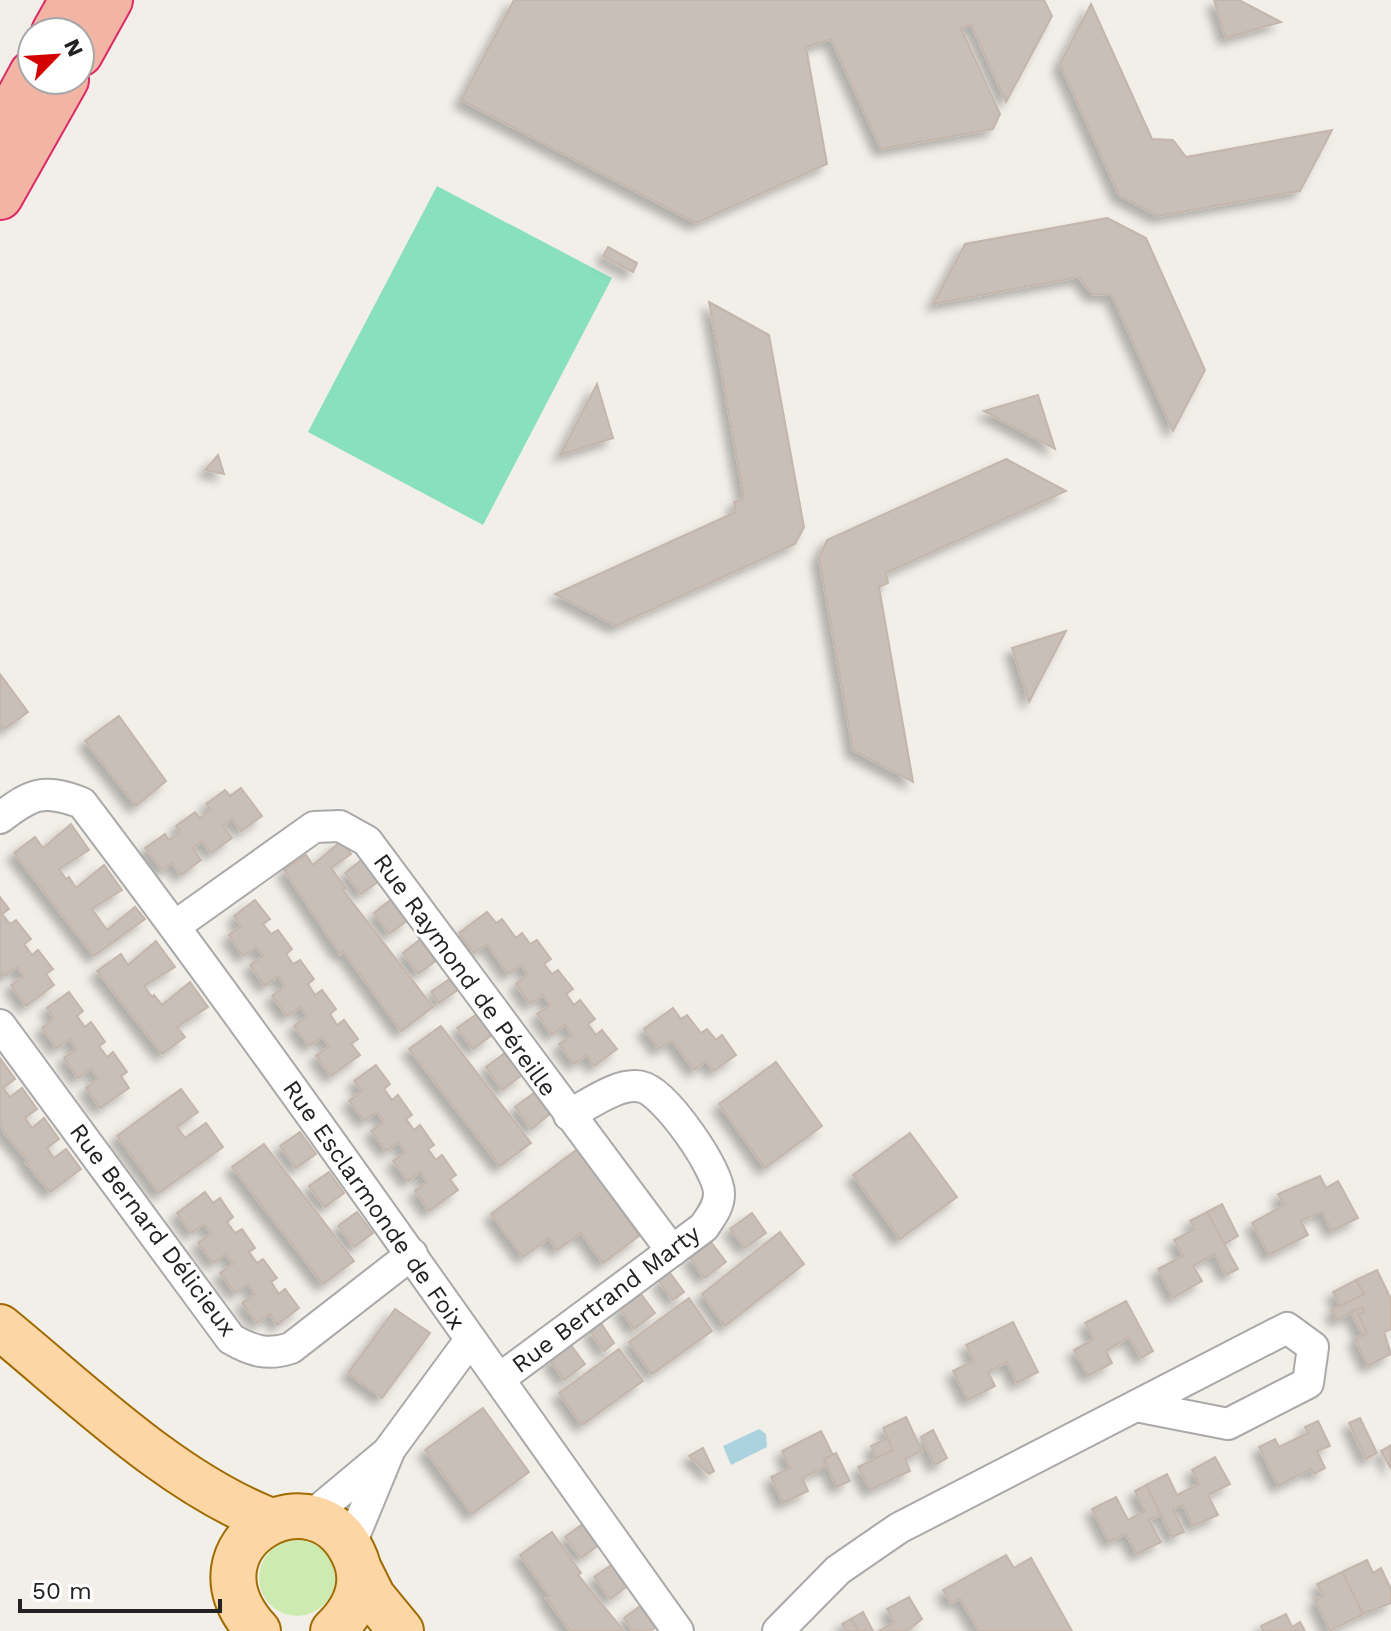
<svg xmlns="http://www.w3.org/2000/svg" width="1391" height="1631" font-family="'Work Sans',sans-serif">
  <defs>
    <filter id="shadow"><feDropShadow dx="-7" dy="7" stdDeviation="4" flood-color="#0004"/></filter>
  </defs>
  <rect width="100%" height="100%" fill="#f2efe9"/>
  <circle fill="#cdebb0" cx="297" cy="1578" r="38"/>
  <path fill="#88e0be" d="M437,186l175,92 -129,247 -175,-93z"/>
  <path fill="#aad3df" d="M759,1429l7,5 1,13 -36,18 -8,-19z"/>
  <g fill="#c7bfb8" stroke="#c4b6ab" stroke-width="2" filter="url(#shadow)">
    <path d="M514,0h530l8,16 -46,86 -35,-78 -10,4 39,86 -7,15 -112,20 -50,-110 -25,8 21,117 -131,59 -235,-123z"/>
    <path d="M1214,0h25l42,22 -55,16z"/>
    <path d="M1091,4l61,135 21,1 13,17 146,-27 -32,61 -142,25 -39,-21 -59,-131z"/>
    <path d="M1107,218l39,20 59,132 -32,61 -61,-136 -20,-1 -13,-17 -146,27 32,-60z"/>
    <path d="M608,247l29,16 -4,9 -30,-16z"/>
    <path d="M709,302l60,33 35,192 -9,17 -179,82 -61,-32 181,-82 -2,-10 10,-4z"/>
    <path d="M597,384l16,54 -53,17z"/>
    <path d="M1038,395l17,54 -71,-38z"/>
    <path d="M218,455l6,19 -19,-4z"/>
    <path d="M1006,459l60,32 -180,82 2,10 -9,4 34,195 -60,-32 -34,-193 8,-17z"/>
    <path d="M1066,631l-37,71 -17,-54z"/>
    <path d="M0,674l28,38 -23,17 -5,-6z"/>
    <path d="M119,716l47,65 -30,25 -51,-65z"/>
    <path d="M241,788l21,28 -21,15 -9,-12 -9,7 9,12 -21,15 -9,-12 -9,7 8,12 -20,15 -9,-12 -10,7 -17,-22 20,-14 4,6 11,-8 -4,-6 19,-14 5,6 11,-8 -5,-6 19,-14 5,6z"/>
    <path d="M71,824l18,26 -30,19 7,10 3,-2 7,11 28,-23 18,25 -30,19 15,21 28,-23 10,12 -51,37 -80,-103 21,-16 8,11z"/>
    <path d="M341,841l10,13 -20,14 15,20 -3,2 90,117 -32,24 -58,-80 -3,3 -56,-84 22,-15 7,10z"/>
    <path d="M364,858l15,23 -18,13 -16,-21z"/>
    <path d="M0,897l9,12 -7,5 8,10 6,-4 15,19 -7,5 8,11 6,-5 15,19 -7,5 8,11 -28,21 -15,-21 13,-9 -7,-9 -13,9 -4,-6z"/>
    <path d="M393,898l15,22 -19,14 -15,-21z"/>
    <path d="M255,900l15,19 -7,5 8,10 7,-4 14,19 -6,5 7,10 7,-4 14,19 -6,5 7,11 7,-5 14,19 -6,5 7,11 7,-5 14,19 -7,5 9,11 -29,21 -15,-20 13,-10 -7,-9 -13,9 -15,-20 13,-10 -7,-9 -13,9 -15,-20 13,-10 -7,-10 -13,10 -15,-21 13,-9 -7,-9 -13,9 -14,-21 12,-9 -7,-10z"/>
    <path d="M487,912l9,11 6,-4 14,19 6,-5 8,11 7,-4 14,19 -7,5 8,10 6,-4 15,19 -7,5 8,11 6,-5 15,19 -7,5 8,11 6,-5 15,19 -23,17 -7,-11 -13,9 -15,-20 13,-9 -7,-10 -13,10 -15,-21 13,-9 -7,-10 -13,9 -14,-20 12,-10 -7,-9 -13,9 -21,-30 -13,9 -15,-20z"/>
    <path d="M422,938l15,22 -19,14 -15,-21z"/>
    <path d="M156,941l19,26 -31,19 8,11 2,-2 8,10 28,-23 18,25 -31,20 8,10 -23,17 -65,-83 24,-17 7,11z"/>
    <path d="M451,978l8,11 -20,14 -8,-11z"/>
    <path d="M69,992l14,19 -6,5 8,11 6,-5 14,20 -6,4 8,11 6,-5 14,20 -6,4 8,12 -29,20 -14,-20 12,-9 -7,-10 -13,9 -14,-20 12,-9 -6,-10 -14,9 -14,-20 12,-10 -7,-10z"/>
    <path d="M673,1008l8,11 6,-4 14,18 6,-4 9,11 6,-5 14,20 -22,16 -8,-10 -12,9 -22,-30 -13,9 -15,-20z"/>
    <path d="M477,1014l15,21 -19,14 -16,-21z"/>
    <path d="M441,1026l90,117 -31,23 -91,-117z"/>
    <path d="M505,1053l17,22 -20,15 -16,-23z"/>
    <path d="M0,1058l15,21 -12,9 7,9 12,-9 15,21 -12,9 7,10 12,-10 15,21 -12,9 7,10 12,-9 15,20 -31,23 -24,-29 2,-2 -24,-28 -4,-10z"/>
    <path d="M776,1062l46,64 -57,42 -46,-64z"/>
    <path d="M376,1065l14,19 -6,5 8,11 6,-5 14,20 -6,4 8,11 6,-5 14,20 -6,4 8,11 6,-5 14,20 -6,4 8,11 -29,21 -14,-20 12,-9 -7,-10 -12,9 -15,-20 12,-9 -6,-10 -13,9 -15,-20 13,-9 -7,-10 -13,9 -15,-20 13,-10 -8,-10z"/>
    <path d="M181,1089l17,23 -21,15 8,11 21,-15 17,24 -64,46 -42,-57z"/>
    <path d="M534,1093l16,21 -19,15 -16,-22z"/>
    <path d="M300,1132l16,22 -20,14 -16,-22z"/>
    <path d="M910,1133l47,64 -57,42 -47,-64z"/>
    <path d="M264,1144l90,117 -31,23 -91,-117z"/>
    <path d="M579,1148l60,88 -36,27 -22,-30 -24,17 -8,-12 -26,19 -32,-43z"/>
    <path d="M329,1172l15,21 -19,14 -16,-21z"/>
    <path d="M1320,1176l6,12 12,-7 20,37 -26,13 -10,-20 -21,10 7,14 -39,20 -17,-32 32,-18 -6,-11z"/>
    <path d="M205,1192l8,11 7,-5 13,19 -6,5 8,11 7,-4 13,19 -6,4 8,11 6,-4 14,19 -6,4 8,12 6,-5 14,19 -22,17 -7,-11 -13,9 -15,-20 13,-9 -7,-10 -13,9 -15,-20 13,-9 -7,-10 -13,9 -15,-20 13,-10 -7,-9 -13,9 -14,-20z"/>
    <path d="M1222,1204l16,32 -14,8 -17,-32z"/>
    <path d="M357,1212l16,21 -19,14 -16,-21z"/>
    <path d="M1207,1212l31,57 -12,6 -11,-21 -22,12 9,15 -29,17 -15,-29 25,-13 -9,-16 21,-11 -5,-8z"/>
    <path d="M752,1213l14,20 -21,15 -15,-19z"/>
    <path d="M780,1232l24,32 -79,62 -23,-32z"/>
    <path d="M711,1242l15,20 -22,16 -14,-20z"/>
    <path d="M1377,1270l14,29v30l-7,3 7,22 -23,12 -13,-27 12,-6 -9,-19 6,-2 -2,-5 -25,13 -5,-10 32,-16 -8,-14z"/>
    <path d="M670,1273l14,19 -11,8 -14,-19z"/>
    <path d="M1356,1280l8,14 -24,12 -7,-14z"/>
    <path d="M641,1294l14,19 -21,16 -14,-20z"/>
    <path d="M689,1298l23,33 -60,43 -23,-32z"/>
    <path d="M1126,1301l27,50 -12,7 -12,-21 -23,14 6,12 -24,13 -14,-26 20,-11 -9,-16z"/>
    <path d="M1362,1307l2,5 -6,2 9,19 -5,2 -11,-23z"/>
    <path d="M395,1309l35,24 -48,65 -34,-25z"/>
    <path d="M1013,1322l25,50 -21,11 -10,-21 -19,10 7,14 -27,14 -15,-29 21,-10 -8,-16z"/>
    <path d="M601,1323l13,20 -10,8 -14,-20z"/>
    <path d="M571,1345l14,19 -21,16 -14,-20z"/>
    <path d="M619,1349l24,32 -61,44 -23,-32z"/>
    <path d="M483,1408l46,64 -57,42 -47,-64z"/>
    <path d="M906,1417l16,34 -17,8 5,12 -40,19 -12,-23 35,-17 -10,-22z"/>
    <path d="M1360,1418l17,35 -11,6 -17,-36z"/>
    <path d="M1318,1421l12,25 -13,5 8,17 -11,6 -3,-5 -33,17 -19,-39 16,-8 4,8 29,-14 -3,-6z"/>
    <path d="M933,1430l14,28 -12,7 -14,-28z"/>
    <path d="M821,1431l12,24 -9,4 3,7 -25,12 6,13 -25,12 -12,-26 19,-9 -8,-17z"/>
    <path d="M887,1438l6,12 -17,8 -5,-12z"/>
    <path d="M1391,1445v24l-10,-18z"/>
    <path d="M703,1448l11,23 -5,3 -20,-18z"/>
    <path d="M836,1453l14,28 -13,6 -13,-28z"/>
    <path d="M1215,1457l15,27 -22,11 10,20 -25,11 -10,-21 -10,4 11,23 -12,5 -26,-52 21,-11 10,21 22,-11 -7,-14z"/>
    <path d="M1146,1485l15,30 -12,5 12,22 -24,12 -11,-20 -17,8 -17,-33 24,-12 12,23 17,-9 -10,-20z"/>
    <path d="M584,1523l16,21 -19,14 -16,-21z"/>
    <path d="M552,1532l29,41 -3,2 46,56h-54l-24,-33 3,-2 -29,-41z"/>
    <path d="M1006,1555l8,13 17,-10 41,73h-93l-19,-32 -9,4 -8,-13z"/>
    <path d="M1367,1560l6,13 8,-5 10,21v14l-28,11 -21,-42z"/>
    <path d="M614,1563l15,22 -19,14 -16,-22z"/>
    <path d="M1342,1572l21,42 -33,17 -15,-31 8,-4 -6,-12z"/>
    <path d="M909,1597l13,22 -15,12h-28l15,-9 -7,-13z"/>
    <path d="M643,1604l16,21 -9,6h-17l-9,-13z"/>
    <path d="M863,1612l10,19h-14l-8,-12z"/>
    <path d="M1286,1614l6,13 8,-5 5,9h-42l-2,-5z"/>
    <path d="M851,1619l8,12h-13l-4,-7z"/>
  </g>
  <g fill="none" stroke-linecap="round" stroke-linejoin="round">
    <g stroke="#a9a9a9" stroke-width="34">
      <g id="minor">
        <path d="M0,818c31,-24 43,-30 82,-15 205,271 398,552 596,828"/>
        <path d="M175,926l139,-99 26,-1 27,15 305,410"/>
        <path d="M0,1025l231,314c21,12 37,17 60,9l121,-94"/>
        <path d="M499,1379l205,-152c7,-11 15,-20 15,-33 1,-23 -54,-102 -77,-107 -22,-6 -54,18 -73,28"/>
        <path d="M310,1517l79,-66"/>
        <path d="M350,1546l40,-97 80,-109"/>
        <path d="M778,1631l60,-61 61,-42 388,-200 26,19 -5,36 -80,41 -92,-18"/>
      </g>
    </g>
    <g stroke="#a06b00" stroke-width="48">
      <g id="primary">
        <path d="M0,1327c83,68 171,155 271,194"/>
        <path d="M359,1569l14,28 28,34"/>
        <path d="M258,1631c-81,-88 61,-167 98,-71 10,28 -4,53 -23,71"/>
      </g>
    </g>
    <g stroke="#dc2a67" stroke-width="48">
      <g id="trunk">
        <path d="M54,32l18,-32"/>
        <path d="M80,54l30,-54"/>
        <path d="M0,132l32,-59"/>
        <path d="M0,197l66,-117"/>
      </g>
    </g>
    <use href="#minor" stroke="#fff" stroke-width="30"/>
    <use href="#primary" stroke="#fcd6a4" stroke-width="44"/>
    <use href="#trunk" stroke="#f2b4a3" stroke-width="44"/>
  </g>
  <g text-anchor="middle" stroke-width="6" stroke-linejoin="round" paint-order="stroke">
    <g font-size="24" fill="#222" stroke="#fff">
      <text transform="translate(465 975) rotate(54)" y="8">Rue Raymond de Péreille</text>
      <text transform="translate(374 1205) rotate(55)" y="8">Rue Esclarmonde de Foix</text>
      <text transform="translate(153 1230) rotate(53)" y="8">Rue Bernard Délicieux</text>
      <text transform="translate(606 1299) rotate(-37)" y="8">Rue Bertrand Marty</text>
    </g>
  </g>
  <g transform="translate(56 56) rotate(65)"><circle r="38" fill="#ffffff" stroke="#a7a7a7" stroke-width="2"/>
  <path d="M0-6L14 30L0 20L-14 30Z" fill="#d40000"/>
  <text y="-12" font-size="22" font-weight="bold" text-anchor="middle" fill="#222222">N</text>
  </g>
  <path d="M20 1599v12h200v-12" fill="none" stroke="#222222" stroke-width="4"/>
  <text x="32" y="1599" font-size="24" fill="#222222" stroke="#ffffff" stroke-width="6" paint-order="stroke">50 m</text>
</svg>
